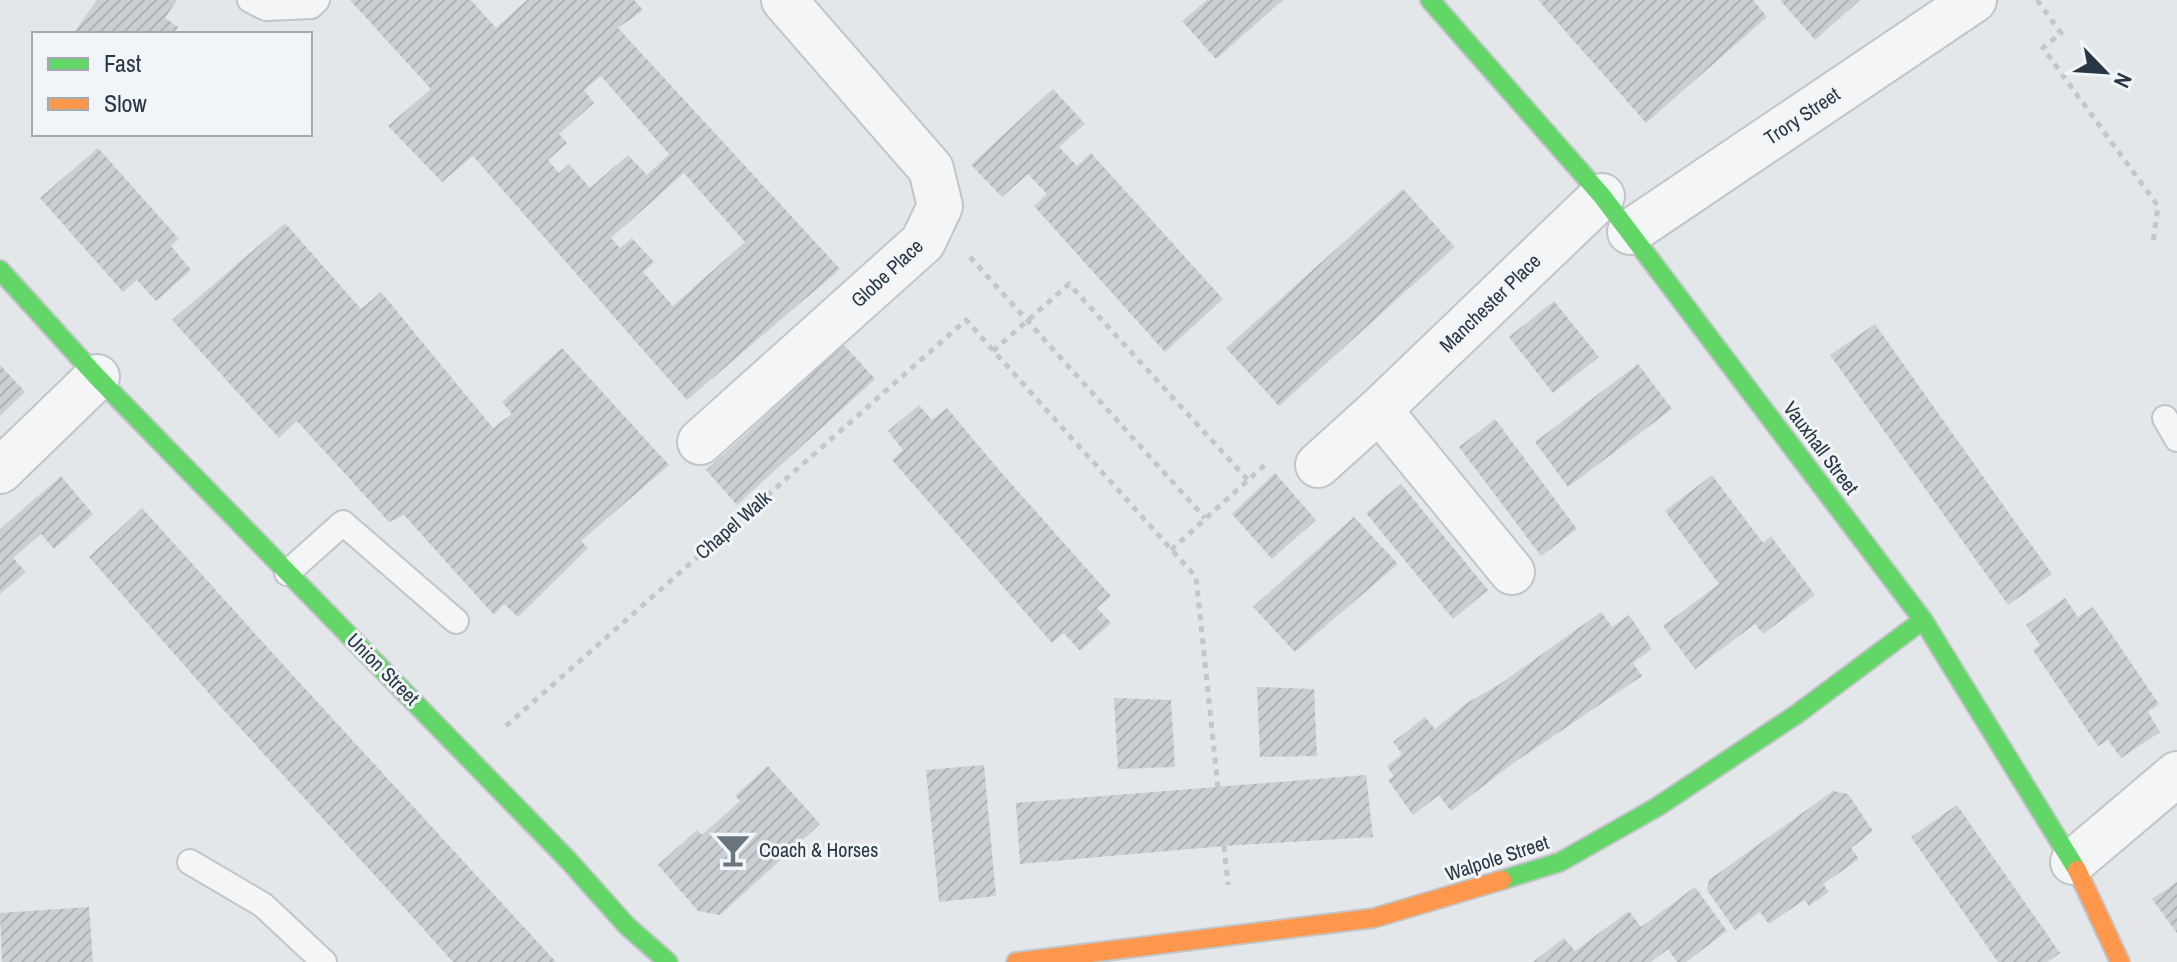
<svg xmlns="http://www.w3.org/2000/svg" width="2177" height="962" font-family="'Archivo Narrow',sans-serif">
  <defs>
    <pattern id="building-hatch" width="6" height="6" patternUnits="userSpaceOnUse" patternTransform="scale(2)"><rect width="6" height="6" fill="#cccfd2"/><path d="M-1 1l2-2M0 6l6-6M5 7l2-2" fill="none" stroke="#afb2b6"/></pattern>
  </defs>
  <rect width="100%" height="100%" fill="#e4e7e9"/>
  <g fill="url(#building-hatch)" fill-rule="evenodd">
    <path d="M97,0h80l-12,18 13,9 -5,7h-100z"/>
    <path d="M350,0h121l25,28 31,-28h107l9,10 -25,18 222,241 -153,131 -214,-244 -31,26 -54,-56 43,-37zM601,76l68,78 -22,21 -19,-20 -38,33 -21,-24 -10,9 -11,-13 19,-17 -8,-9 35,-31 -10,-13zM684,173l61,69 -72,64 -30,-34 11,-10 -22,-24 -12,10 -9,-10z"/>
    <path d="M1207,0h76l-67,59 -34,-38z"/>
    <path d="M1538,0h215l14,17 -121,106z"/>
    <path d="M1780,0h80l-45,40z"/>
    <path d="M1053,89l32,35 -26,23 18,19 14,-13 132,146 -58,53 -131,-146 13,-12 -19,-20 -26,23 -31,-32z"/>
    <path d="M98,148l81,91 -8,7 20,24 -35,31 -19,-21 -14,12 -83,-94z"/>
    <path d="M1403,189l52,58 -176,159 -53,-58z"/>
    <path d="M285,223l76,86 20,-17 112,136 19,-14 -10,-12 60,-54 107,117 -88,76 7,7 -70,69 -14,-13 -10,11 -90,-100 -15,7 -92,-101 -18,17 -107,-118z"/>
    <path d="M1554,301l45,56 -46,36 -44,-56z"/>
    <path d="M1875,324l177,250 -44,31 -178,-250z"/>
    <path d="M844,345l31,34 -138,126 -31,-35z"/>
    <path d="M1638,364l34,45 -104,78 -33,-45z"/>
    <path d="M0,365l25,27 -25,24z"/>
    <path d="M919,405l13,15 15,-12 52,62 112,126 -14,12 14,15 -31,28 -16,-18 -12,10 -160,-183 11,-10 -15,-19z"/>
    <path d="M1495,419l82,110 -36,27 -82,-109z"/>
    <path d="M1275,473l41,47 -44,39 -40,-45z"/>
    <path d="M1712,475l51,68 8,-7 44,59 -52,39 -8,-10 -60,45 -32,-43 56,-42 -54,-73z"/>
    <path d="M61,476l32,38 -39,35 -13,-15 -28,24 13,14 -26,22v-65z"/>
    <path d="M1401,484l87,106 -35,29 -87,-106z"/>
    <path d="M142,508l134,149 280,305h-103l-43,-48 -189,-207 -132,-150z"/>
    <path d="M1354,517l44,47 -103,88 -42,-45z"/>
    <path d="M2065,598l13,19 15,-10 66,97 -11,8 12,20 -39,26 -13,-18 -10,6 -65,-96 7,-5 -14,-20z"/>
    <path d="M1601,612l11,15 17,-12 23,34 -19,14 9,13 -130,88 -61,47 -12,-16 -26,20 -25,-35 6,-4 -7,-10 15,-12 -9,-12 32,-25 10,12 32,-26 33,-19z"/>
    <path d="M1257,687l57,2 3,67 -57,1z"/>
    <path d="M1114,698l57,2 4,67 -57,2z"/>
    <path d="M984,765l12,131 -57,6 -13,-132z"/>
    <path d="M768,766l52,58 -100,91 -22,-4 -40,-46 39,-35 5,5 38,-34 -5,-5z"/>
    <path d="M1366,775l7,62 -149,9 -204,18 -4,-61z"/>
    <path d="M1833,791l15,3 25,37 -22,17 8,11 -36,25 6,8 -20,14 -5,-6 -35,24 -9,-12 -25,18 -28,-40 2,-10z"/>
    <path d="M1957,805l103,148 -13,9h-49l-87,-125z"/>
    <path d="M2177,882v51l-25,-34z"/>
    <path d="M1695,887l32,44 -41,31h-9l-9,-13 -17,13h-118l31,-24 11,13 54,-40 12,16z"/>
    <path d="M89,907l4,55h-91l-2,-49z"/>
  </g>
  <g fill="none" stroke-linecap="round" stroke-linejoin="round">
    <g stroke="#c2c5c7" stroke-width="28">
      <g id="lane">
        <path d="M250,0l16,8 45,-2 6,-6"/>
        <path d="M2165,418l12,21"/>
        <path d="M287,573l56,-50 113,98"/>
        <path d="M190,862l73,43 61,57"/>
      </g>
    </g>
    <g stroke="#c2c5c7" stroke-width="48">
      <g id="street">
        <path d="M1630,232l344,-232"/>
        <path d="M1379,410l133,162"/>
        <path d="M700,442l223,-200 17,-36 -9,-37 -147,-169"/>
        <path d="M1318,465l61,-55 223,-214"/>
        <path d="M0,471l97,-94"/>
        <path d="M2073,862l104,-88"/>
      </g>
    </g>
    <g stroke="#c2c5c7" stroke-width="22">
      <g id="fast">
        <path d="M1430,0l172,196 321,424 154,250"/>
        <path d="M0,270l97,107 471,483 59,66 41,36"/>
        <path d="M1502,880l58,-18 97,-55 140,-93 126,-94"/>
      </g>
    </g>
    <g stroke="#c2c5c7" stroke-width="22">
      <g id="slow">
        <path d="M2077,870l43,92"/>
        <path d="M1016,962l358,-44 128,-38"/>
      </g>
    </g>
    <g stroke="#c3c7c9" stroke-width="5" stroke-dasharray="6 6" stroke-linecap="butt">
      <path d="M2037,0l24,33 -18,15 115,158 -5,37"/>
      <path d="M970,257l235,261"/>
      <path d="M993,351l76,-67 179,196"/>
      <path d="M1171,550l97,-88"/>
      <path d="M506,726l460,-406 230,257 22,211"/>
      <path d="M1224,846l4,39"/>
    </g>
    <use href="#lane" stroke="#f3f5f6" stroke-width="24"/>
    <use href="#street" stroke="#f3f5f6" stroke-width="44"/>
    <use href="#fast" stroke="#63d668" stroke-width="18"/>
    <use href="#slow" stroke="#ff974d" stroke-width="18"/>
  </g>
  <defs>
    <g id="bar-bare" transform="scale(2.76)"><path d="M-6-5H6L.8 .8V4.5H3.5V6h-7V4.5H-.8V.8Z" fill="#6a757e" stroke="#f2f5f8" stroke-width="2.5" paint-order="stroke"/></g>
  </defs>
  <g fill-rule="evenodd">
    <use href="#bar-bare" x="733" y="850"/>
  </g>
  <g text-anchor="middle" stroke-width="6" stroke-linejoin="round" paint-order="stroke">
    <g font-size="20" fill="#293744" stroke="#f2f5f8">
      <text transform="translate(1802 116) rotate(-34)" y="7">Trory Street</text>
      <text transform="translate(887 273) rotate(-43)" y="7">Globe Place</text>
      <text transform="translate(1490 303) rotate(-44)" y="7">Manchester Place</text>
      <text transform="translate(1821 448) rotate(53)" y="7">Vauxhall Street</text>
      <text transform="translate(733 525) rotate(-41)" y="7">Chapel Walk</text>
      <text transform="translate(383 669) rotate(45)" y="7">Union Street</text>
      <text transform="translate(1497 858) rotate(-18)" y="7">Walpole Street</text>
    </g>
    <g font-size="20" fill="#293744" stroke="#f2f5f8" text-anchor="start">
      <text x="759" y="857">Coach &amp; Horses</text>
    </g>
  </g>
  <rect x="32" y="32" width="280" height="104" fill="#f2f5f8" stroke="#a2a9b0" stroke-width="2"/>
  <rect x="48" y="58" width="40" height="12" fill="#63d668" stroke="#a2a9b0" stroke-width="2"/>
  <text x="104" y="72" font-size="24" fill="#293744">Fast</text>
  <rect x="48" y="98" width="40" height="12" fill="#ff974d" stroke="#a2a9b0" stroke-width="2"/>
  <text x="104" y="112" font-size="24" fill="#293744">Slow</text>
  <g transform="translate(2105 72) rotate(115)" stroke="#f2f5f8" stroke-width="6" paint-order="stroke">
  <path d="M0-6L14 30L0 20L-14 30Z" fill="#293744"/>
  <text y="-12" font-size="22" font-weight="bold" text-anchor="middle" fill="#293744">N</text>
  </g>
</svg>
